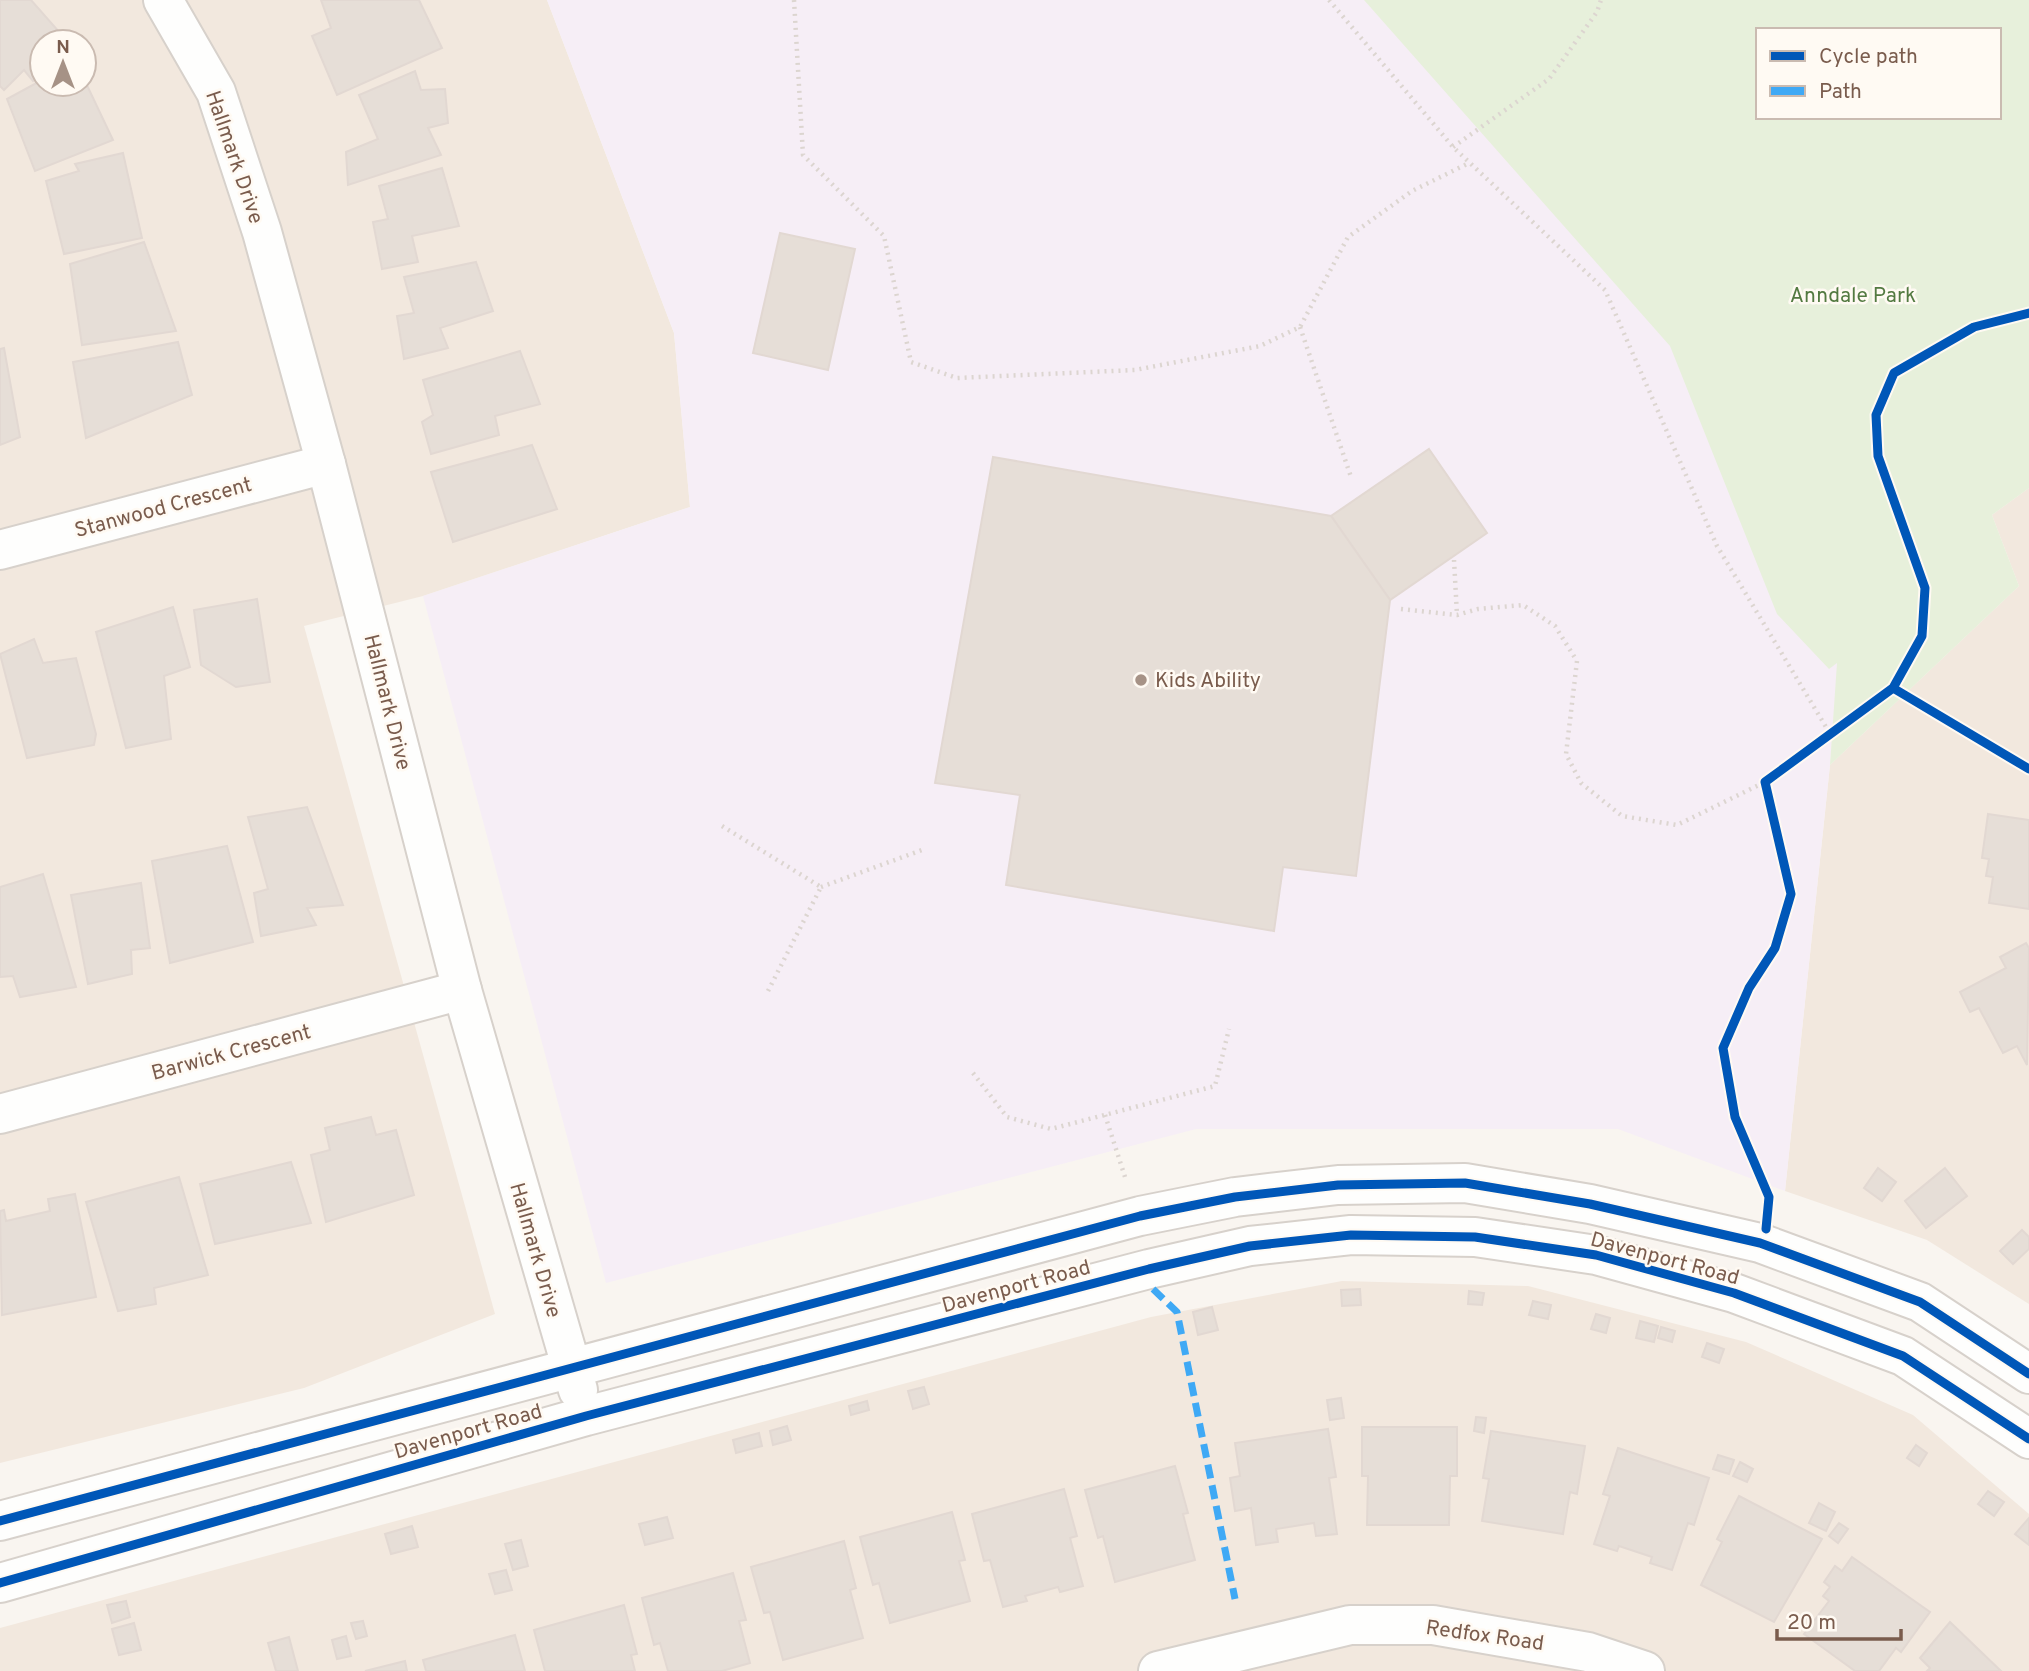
<svg xmlns="http://www.w3.org/2000/svg" width="2029" height="1671" font-family="Overpass,sans-serif">
  <rect width="100%" height="100%" fill="#f9f5f0"/>
  <g fill="#f2e8de" fill-rule="evenodd">
    <path d="M0,0h547l127,333 16,174 -267,89 -119,30 191,688 -191,74 -304,75zM42,42h42v42h-42z"/>
    <path d="M2029,488v816l-102,-64 -142,-49 45,-426 189,-179 -27,-71z"/>
    <path d="M1342,1281l186,5 218,56 167,73 116,99v157h-2029v-43l1151,-311z"/>
  </g>
  <path fill="#f6eef6" d="M547,0h871l426,582 -14,183 -45,426 -167,-62h-422l-590,154 -183,-687 267,-89 -16,-174z"/>
  <path fill="#e7f0db" fill-rule="evenodd" d="M1364,0h665v488l-37,27 27,71 -189,179 7,-102 -8,6 -52,-55 -107,-268zM1758,30h241v87h-241z"/>
  <g fill="#e6ded7" stroke="#e2d8d2" stroke-width="2">
    <path d="M0,0h31l37,42h-26v29l-9,10 -9,-11 -20,20 -4,-4z"/>
    <path d="M321,0h98l23,48 -105,47 -25,-59 19,-8z"/>
    <path d="M415,71l6,19 24,-1 3,34 -20,5 13,27 -93,30 -2,-33 32,-13 -19,-44z"/>
    <path d="M84,79l29,61 -78,31 -28,-72 35,-19v4h42z"/>
    <path d="M123,153l19,85 -78,16 -18,-73 33,-10 -4,-7z"/>
    <path d="M442,168l17,58 -47,10 6,26 -36,7 -9,-47 15,-3 -9,-33z"/>
    <path d="M780,233l75,16 -27,121 -75,-17z"/>
    <path d="M144,242l32,89 -94,14 -12,-81z"/>
    <path d="M476,262l17,49 -53,17 8,20 -44,11 -7,-43 17,-3 -10,-36z"/>
    <path d="M178,342l14,53 -106,43 -13,-76z"/>
    <path d="M4,348l16,89 -20,8v-96z"/>
    <path d="M520,351l20,53 -45,12 4,19 -68,19 -9,-32 11,-7 -10,-35z"/>
    <path d="M532,445l25,64 -104,33 -22,-70z"/>
    <path d="M1429,449l58,84 -97,67 -59,-84z"/>
    <path d="M993,457l338,59 59,84 -34,276 -73,-9 -9,64 -268,-46 14,-90 -85,-12z"/>
    <path d="M257,599l13,83 -34,5 -35,-22 -7,-55z"/>
    <path d="M173,607l17,60 -26,9 7,63 -45,9 -30,-116z"/>
    <path d="M34,639l9,24 33,-5 20,76 -2,11 -67,13 -27,-104z"/>
    <path d="M307,807l36,98 -36,3 9,17 -55,11 -7,-43 14,-4 -20,-72z"/>
    <path d="M1988,814l41,6v89l-40,-6 4,-26 -7,-1 3,-17 -7,-1z"/>
    <path d="M227,846l26,96 -83,21 -18,-102z"/>
    <path d="M43,874l33,113 -56,10 -7,-21 -13,1v-90z"/>
    <path d="M141,883l9,65 -19,2 1,24 -44,10 -17,-89z"/>
    <path d="M2026,943l3,5 -2,117 -10,-19 -14,7 -24,-45 -9,4 -10,-20 46,-24 -6,-11z"/>
    <path d="M371,1117l5,18 20,-5 18,65 -88,27 -15,-67 19,-5 -5,-22z"/>
    <path d="M291,1162l20,61 -96,21 -15,-60z"/>
    <path d="M1878,1168l18,14 -14,19 -18,-13z"/>
    <path d="M1945,1168l22,28 -41,32 -21,-27z"/>
    <path d="M179,1177l29,98 -54,13 2,16 -38,7 -32,-109z"/>
    <path d="M75,1194l21,103 -94,18 -2,-104 4,-1 2,11 44,-10 -2,-12z"/>
    <path d="M2022,1230l7,7v12l-16,15 -13,-13z"/>
    <path d="M1360,1289l1,16 -19,1 -1,-16z"/>
    <path d="M1469,1291l15,2 -2,12 -14,-1z"/>
    <path d="M1533,1301l18,4 -3,14 -19,-4z"/>
    <path d="M1212,1307l6,23 -20,5 -5,-23z"/>
    <path d="M1596,1314l14,4 -4,15 -15,-4z"/>
    <path d="M1640,1321l18,5 -4,16 -18,-4z"/>
    <path d="M1661,1327l14,4 -3,11 -14,-4z"/>
    <path d="M1707,1343l17,6 -5,14 -17,-6z"/>
    <path d="M924,1387l5,17 -16,5 -5,-18z"/>
    <path d="M1341,1398l3,20 -14,2 -3,-20z"/>
    <path d="M867,1401l2,9 -18,5 -2,-9z"/>
    <path d="M1476,1417l10,1 -2,15 -10,-2z"/>
    <path d="M787,1426l4,14 -18,5 -3,-14z"/>
    <path d="M1362,1427h95v49h-7l-1,49h-82l1,-49h-6z"/>
    <path d="M1328,1429l8,48 -7,1 8,56 -21,2 -2,-13 -38,6 2,13 -22,3 -5,-37 -16,3 -5,-33 10,-2 -5,-33z"/>
    <path d="M1491,1431l94,15 -8,48 -7,-2 -7,42 -81,-13 7,-42 -6,-1z"/>
    <path d="M759,1433l3,13 -26,7 -3,-13z"/>
    <path d="M1916,1445l11,8 -8,13 -12,-8z"/>
    <path d="M1618,1448l91,30 -15,47 -6,-2 -16,47 -22,-7 2,-6 -33,-11 -2,5 -23,-7 16,-48 -7,-2z"/>
    <path d="M1718,1455l16,5 -5,14 -16,-5z"/>
    <path d="M1740,1462l13,7 -6,13 -14,-6z"/>
    <path d="M1175,1466l13,47 -5,1 12,46 -80,22 -12,-46 -5,2 -13,-48z"/>
    <path d="M1064,1489l13,47 -7,2 13,48 -23,6 -2,-5 -33,9 2,5 -24,6 -13,-47 -6,1 -12,-47z"/>
    <path d="M1988,1491l16,11 -10,14 -16,-12z"/>
    <path d="M1739,1496l83,43 -48,83 -73,-37 21,-43 -5,-3z"/>
    <path d="M1819,1503l16,9 -9,19 -17,-8z"/>
    <path d="M952,1512l13,48 -6,1 11,40 -80,22 -11,-40 -6,2 -13,-48z"/>
    <path d="M667,1517l6,21 -28,7 -6,-21z"/>
    <path d="M2029,1518v27l-14,-11z"/>
    <path d="M1839,1523l9,6 -10,14 -9,-7z"/>
    <path d="M412,1526l6,21 -27,7 -6,-20z"/>
    <path d="M521,1540l7,26 -15,4 -8,-26z"/>
    <path d="M844,1541l12,47 -6,2 13,48 -80,22 -13,-48 -6,1 -13,-46z"/>
    <path d="M1852,1557l78,55 -29,40 -5,-4 -17,23h-24l-51,-37 25,-33 -6,-5 7,-9 -6,-5 11,-16 7,5z"/>
    <path d="M506,1570l6,20 -17,4 -6,-20z"/>
    <path d="M733,1573l13,47 -7,1 11,42 -28,8h-54l-8,-28 -6,2 -12,-47z"/>
    <path d="M126,1601l4,16 -18,6 -5,-18z"/>
    <path d="M624,1605l13,49 -6,1 4,16h-90l-11,-41z"/>
    <path d="M363,1621l4,15 -11,3 -5,-16z"/>
    <path d="M1950,1622l51,49h-74l3,-3 -10,-10z"/>
    <path d="M134,1623l7,27 -22,5 -7,-26z"/>
    <path d="M515,1635l10,36h-99l-3,-11z"/>
    <path d="M346,1636l5,20 -14,3 -5,-19z"/>
    <path d="M289,1637l9,34h-22l-8,-28z"/>
    <path d="M405,1661l2,10h-42z"/>
  </g>
  <g fill="none" stroke-linecap="round" stroke-linejoin="round">
    <g stroke="#d7d1cb" stroke-width="42">
      <g id="minor">
        <path d="M163,0l53,92 46,140 64,232 136,526 116,400"/>
        <path d="M0,550l326,-86"/>
        <path d="M0,1114l462,-124"/>
        <path d="M0,1521l1140,-305 95,-19 103,-12 127,-2 125,21 170,39 160,59 109,72"/>
        <path d="M0,1583l586,-167 563,-147 101,-23 101,-11 124,2 121,18 138,38 169,63 126,83"/>
        <path d="M1158,1671l192,-46h83l155,27 57,19"/>
      </g>
    </g>
    <g stroke="#dcd5d0" stroke-width="4.5" stroke-dasharray="2 5" stroke-linecap="butt">
      <path d="M794,0l9,155 81,81 27,126 46,16 178,-8 125,-24 40,-19 48,-90 64,-46 57,-28"/>
      <path d="M1329,0l124,147 152,143 112,256 112,186"/>
      <path d="M1453,147l96,-68 48,-67 4,-12"/>
      <path d="M1300,327l51,150"/>
      <path d="M1454,560l3,55"/>
      <path d="M1401,609l56,6 21,-6 45,-4 32,21 22,35 -11,93 15,29 41,33 55,9 88,-43"/>
      <path d="M722,826l99,61 -54,106"/>
      <path d="M821,887l101,-37"/>
      <path d="M973,1073l34,44 44,12 164,-43 14,-57"/>
      <path d="M1105,1115l21,65"/>
    </g>
    <use href="#minor" stroke="#fefefd" stroke-width="38"/>
    <path stroke="#3fa9f5" stroke-width="7" stroke-dasharray="14 7" stroke-linecap="butt" d="M1153,1289l24,23 58,287"/>
    <g stroke="#fffaf3" stroke-width="13">
      <g id="cycleway">
        <path d="M1893,688l136,81"/>
        <path d="M1766,1229l3,-32 -34,-80 -12,-69 26,-60 26,-40 16,-54 -26,-112 128,-94 29,-52 3,-48 -47,-132 -2,-41 18,-42 80,-46 55,-14"/>
        <path d="M0,1521l1140,-305 95,-19 103,-12 127,-2 125,21 170,39 160,59 109,72"/>
        <path d="M0,1583l586,-167 563,-147 101,-23 101,-11 124,2 121,18 138,38 169,63 126,83"/>
      </g>
    </g>
    <use href="#cycleway" stroke="#0057b8" stroke-width="9"/>
  </g>
  <circle fill="#a69286" stroke="#fffaf3" stroke-width="2.5" cx="1141" cy="680" r="7"/>
  <g text-anchor="middle" stroke-width="5" stroke-linejoin="round" paint-order="stroke">
    <g font-size="21" fill="#7a5c4d" stroke="#fffaf3">
      <text transform="translate(235 157) rotate(71)" y="7">Hallmark Drive</text>
      <text transform="translate(163 507) rotate(-15)" y="7">Stanwood Crescent</text>
      <text transform="translate(388 702) rotate(76)" y="7">Hallmark Drive</text>
      <text transform="translate(231 1052) rotate(-15)" y="7">Barwick Crescent</text>
      <text transform="translate(536 1250) rotate(74)" y="7">Hallmark Drive</text>
      <text transform="translate(1665 1258) rotate(15)" y="7">Davenport Road</text>
      <text transform="translate(1016 1286) rotate(-15)" y="7">Davenport Road</text>
      <text transform="translate(468 1431) rotate(-16)" y="7">Davenport Road</text>
      <text transform="translate(1485 1635) rotate(8)" y="7">Redfox Road</text>
    </g>
    <g font-size="21" fill="#537a41" stroke="#fffaf3">
      <text x="1853" y="302">Anndale Park</text>
    </g>
    <g font-size="21" fill="#7a5c4d" stroke="#fffaf3" text-anchor="start">
      <text x="1155" y="687">Kids Ability</text>
    </g>
  </g>
  <rect x="1756" y="28" width="245" height="91" fill="#fffaf3" stroke="#cabbb1" stroke-width="2"/>
  <rect x="1770" y="51" width="35" height="10" fill="#0057b8" stroke="#cabbb1" stroke-width="2"/>
  <text x="1819" y="63" font-size="21" fill="#7a5c4d">Cycle path</text>
  <rect x="1770" y="86" width="35" height="10" fill="#3fa9f5" stroke="#cabbb1" stroke-width="2"/>
  <text x="1819" y="98" font-size="21" fill="#7a5c4d">Path</text>
  <g transform="translate(63 63)"><circle r="33" fill="#fffaf3" stroke="#cabbb1" stroke-width="2"/>
  <path d="M0-5L12 26L0 18L-12 26Z" fill="#a69286"/>
  <text y="-10" font-size="19" font-weight="bold" text-anchor="middle" fill="#7a5c4d">N</text>
  </g>
  <path d="M1777 1629v10h124v-10" fill="none" stroke="#7a5c4d" stroke-width="3.5"/>
  <text x="1787" y="1629" font-size="21" fill="#7a5c4d" stroke="#fffaf3" stroke-width="5" paint-order="stroke">20 m</text>
</svg>
